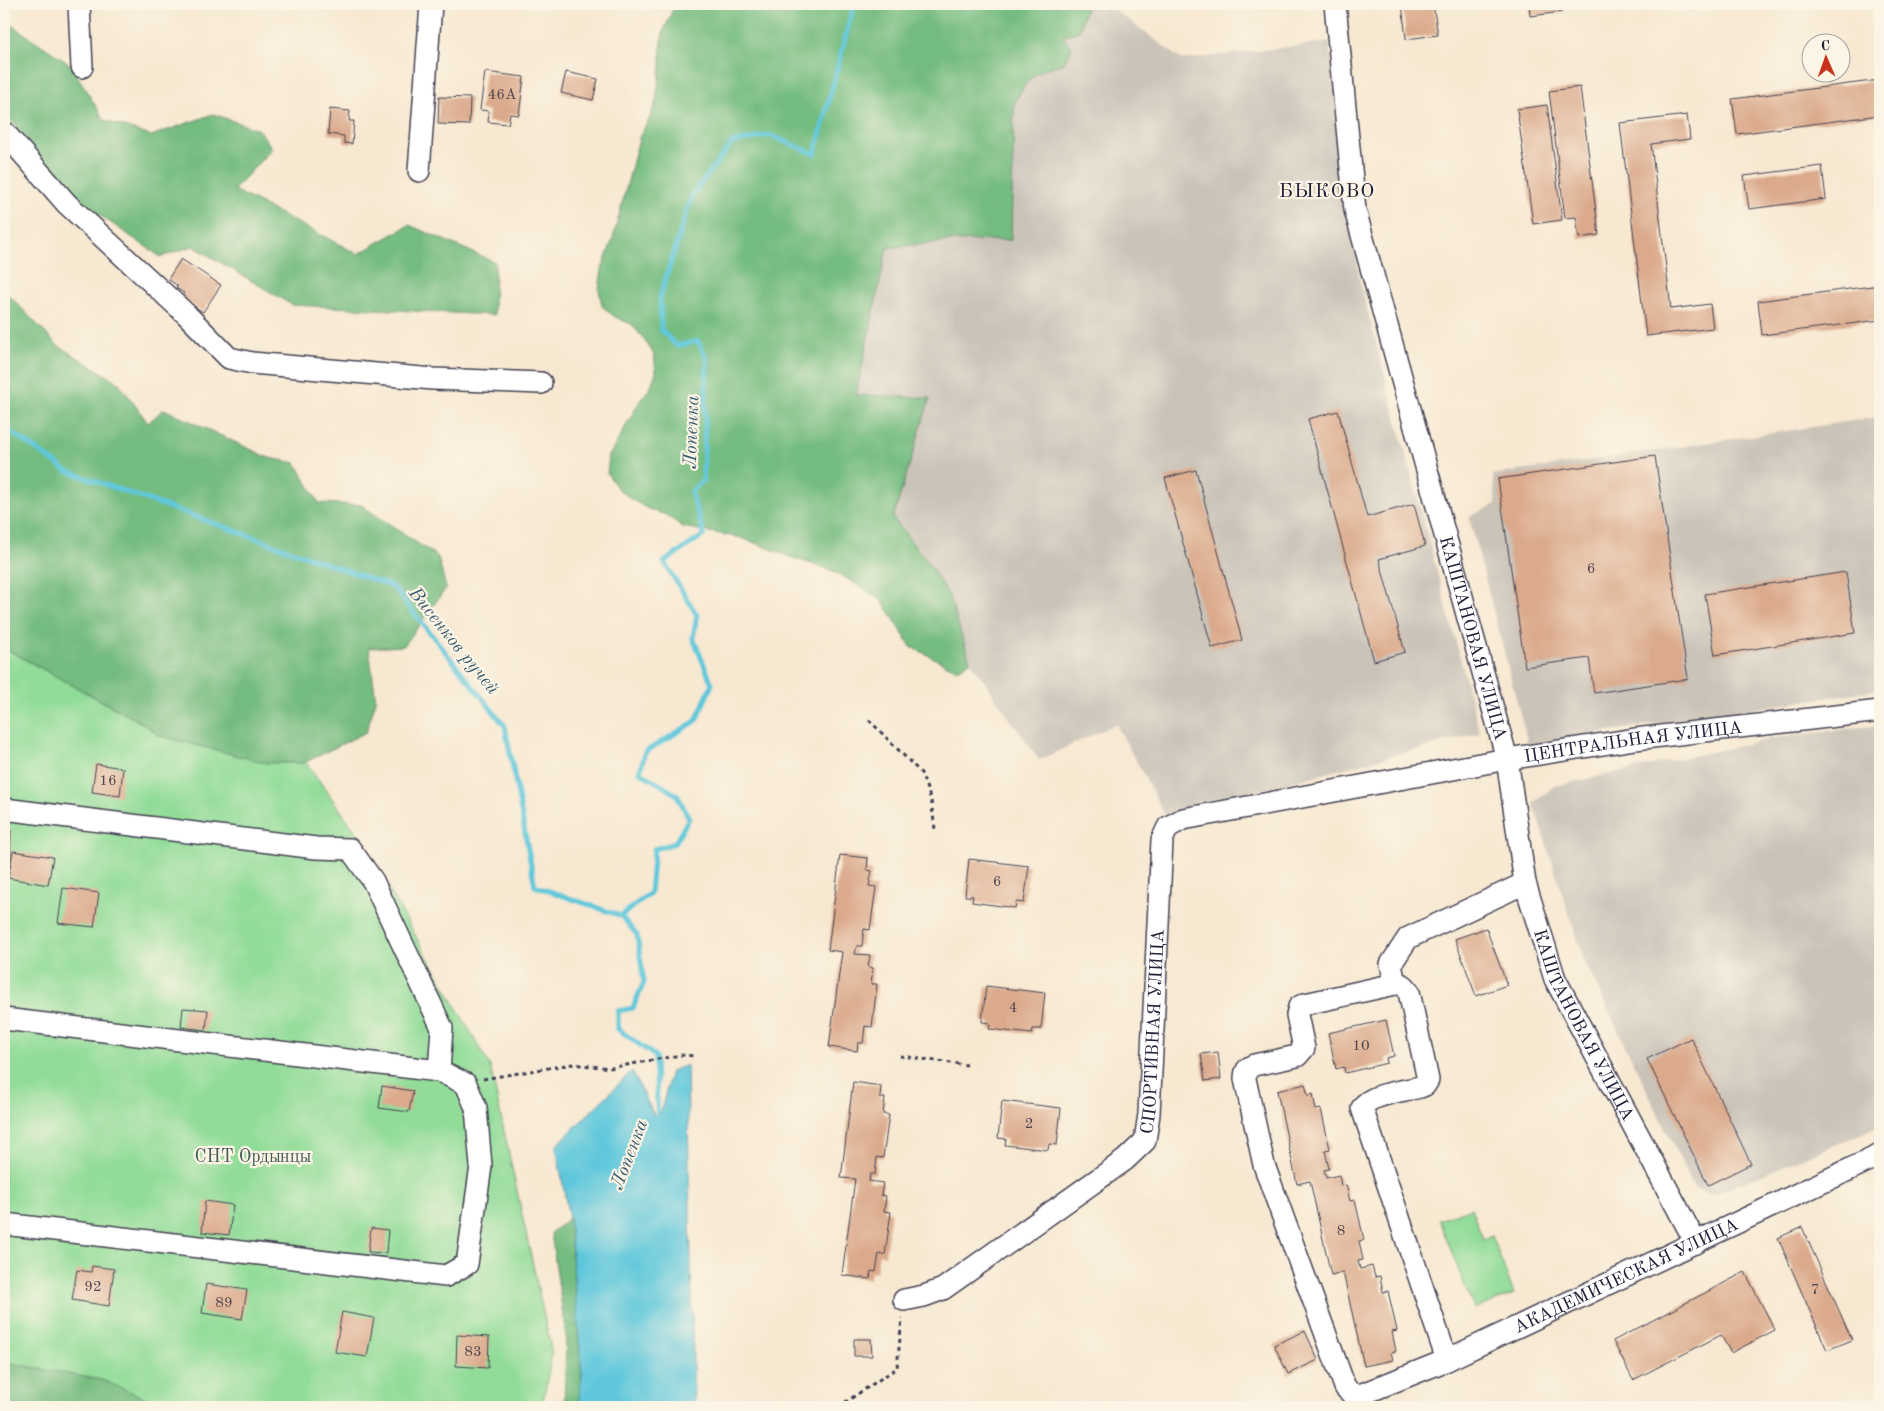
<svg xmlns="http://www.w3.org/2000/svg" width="1884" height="1411" font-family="'Old Standard TT',serif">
  <rect width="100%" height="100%" fill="#fcf5e5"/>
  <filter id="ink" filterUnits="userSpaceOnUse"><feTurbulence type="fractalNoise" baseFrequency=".02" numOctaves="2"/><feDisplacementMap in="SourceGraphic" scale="10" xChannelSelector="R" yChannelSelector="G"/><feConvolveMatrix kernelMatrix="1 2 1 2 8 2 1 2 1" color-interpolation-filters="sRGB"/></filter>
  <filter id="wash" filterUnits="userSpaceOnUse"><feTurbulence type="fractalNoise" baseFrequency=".0096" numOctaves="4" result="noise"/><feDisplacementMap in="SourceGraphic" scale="20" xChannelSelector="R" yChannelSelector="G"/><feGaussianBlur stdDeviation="1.12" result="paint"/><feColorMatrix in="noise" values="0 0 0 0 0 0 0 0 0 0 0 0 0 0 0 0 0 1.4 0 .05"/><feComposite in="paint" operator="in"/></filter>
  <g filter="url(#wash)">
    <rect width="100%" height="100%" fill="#f7e8d1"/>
    <g fill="#cac3b8">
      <path d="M1087,4h20l75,56 147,-18 31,240 120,451 -315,82 -49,-91 -77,36 -69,-99 -21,-65 -20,-32 -36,-46 37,-120 -74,-2 31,-148 62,-7 62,-1 3,-136 7,-14 12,-14 14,-9 16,-31 16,-5z"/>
      <path d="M1878,417l2,15v257l-352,55 -59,-227 27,-13 -3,-29z"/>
      <path d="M1880,725v401l-167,69 -19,-7 -110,-228 -51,-157 22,-17 225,-49z"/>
    </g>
    <g fill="#91dc98" stroke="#5a7f6a">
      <path d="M4,648l140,76 16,12 143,27 2,-2 51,71 134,234 62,287 -10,54h-538z"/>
      <path d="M1471,1208l12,31 9,-3 22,58 -40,15 -35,-89z"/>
    </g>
    <g fill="#74bc80" stroke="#4b6f5e">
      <path d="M675,4h412l-8,27 -16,5 9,12 -9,16c-27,5 -37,15 -49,40l-3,136 -62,1 -62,7 -31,147 74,3 -37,120 36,46 20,32 21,65 -13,9 -47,-24 -19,-32 -12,-16 -30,-18 -18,-10 -35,-11 -54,-21 -59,-11 -17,-12 -20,-7 -15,-9 -13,-10 -11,-16 2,-17 32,-57 9,-11 6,-16 -2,-17 -10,-16 -13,-15 -16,-7 -13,-11 -3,-17 3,-20 11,-31 27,-103 10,-17 6,-17 5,-36v-16l2,-16z"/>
      <path d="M4,20l67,45 33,55 47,16 62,-22 46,16 13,18 -38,42 124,64 51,-29 86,37 -1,53 -202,-10 -99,-59 -32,11 -97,-66 -51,-68 -9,-9z"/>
      <path d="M4,290l53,55 61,37 30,41 16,-14 105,49 27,5 23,40 42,2 77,52 8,31 -42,58 -35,2 7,53 -10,31 -62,31h-38l-106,-27 -16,-12 -140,-76z"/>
      <path d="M569,1218l13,157 -4,32h-14l2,-71 -15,-103z"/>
      <path d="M4,1362l98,18 65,27h-163z"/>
    </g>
    <path fill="#5fc7db" stroke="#40748b" d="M687,1065l7,342h-116l4,-32 -13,-157 -13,-72 76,-75 26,52 13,-52z"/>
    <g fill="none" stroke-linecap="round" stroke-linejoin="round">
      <g stroke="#5fc7db" stroke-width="5">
        <path d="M4,427l63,44 326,116 112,139 30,160 86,30"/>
        <path d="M657,1128l1,-4 -3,-68 -37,-27v-18l15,-3 11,-26 -7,-47 -16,-19 29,-23 4,-44 21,-6 14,-25 -12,-23 -37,-23 5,-20 51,-31 16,-37 -19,-46 4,-23 -33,-53 40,-27 -13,-43 12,-12 4,-120 -9,-19 -21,5 -16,-16 -1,-33 32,-102 40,-52 37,-8 46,19 39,-150"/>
      </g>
    </g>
    <g id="blocks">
      <g fill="#dbaa8c">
        <path d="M1402,4h31l5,31 -32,4z"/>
        <path d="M1529,4h32l1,8 -32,4z"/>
        <path d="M485,72l39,5 -5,38 -9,-1 -2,10 -20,-2 1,-11 -9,-1z"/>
        <path d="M566,72l32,7 -5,21 -32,-7z"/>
        <path d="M1880,80v35l-143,19 -5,-35z"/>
        <path d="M1580,87l19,148 -20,3 -3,-21 -11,1 -16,-127z"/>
        <path d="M439,97l31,1 -1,27 -31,-1z"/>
        <path d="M1547,105l15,115 -29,4 -16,-115z"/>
        <path d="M330,109l20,2 -1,10h5l-2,23 -8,-1v-7l-16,-2z"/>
        <path d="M1687,115l3,24 -39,5 20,165 39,-5 3,24 -67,8 -26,-213z"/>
        <path d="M1822,166l4,33 -77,10 -5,-33z"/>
        <path d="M181,259l40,26 -18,27 -22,-14 3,-5 -8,-5 2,-2 -10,-7z"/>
        <path d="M1880,285v35l-118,15 -4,-34z"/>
        <path d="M1338,411l29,106 47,-13 11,42 -46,13 26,93 -31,9 -66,-242z"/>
        <path d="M1655,456l33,223 -94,14 -5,-35 -64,9 -27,-188z"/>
        <path d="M1196,470l46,170 -30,8 -47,-170z"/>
        <path d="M1846,572l9,61 -140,22 -10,-61z"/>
        <path d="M96,764l27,4 -3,28 -28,-4z"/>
        <path d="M4,830h7l-1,38h-6z"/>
        <path d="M13,851l40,6 -5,28 -40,-7z"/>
        <path d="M840,855l28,3 -1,12 5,1 -3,15 7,1 -6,43 -6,-1 -2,17h-5l-2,8 15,1 -2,12 5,1 -2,16h6l-5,43 -7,-1 -2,17h-5l-1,8 -28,-4 13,-95 -14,-2z"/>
        <path d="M969,859l60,7 -5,37 -8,-1 -1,6 -43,-6 1,-6h-8z"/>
        <path d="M63,888l36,5 -5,34 -36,-4z"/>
        <path d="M1486,928l21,57 -31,11 -21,-57z"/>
        <path d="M986,986l59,7 -4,36h-8l-1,5 -43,-5 1,-6 -8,-1z"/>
        <path d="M183,1008l25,2 -2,20 -25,-3z"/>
        <path d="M1386,1020l8,36 -8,2 1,5 -42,10 -1,-6 -8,2 -8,-36z"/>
        <path d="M1691,1038l60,126 -43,21 -61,-126z"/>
        <path d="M1218,1052l3,27 -16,2 -4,-27z"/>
        <path d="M853,1082l28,4 -1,12h5l-2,16 6,1 -6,43 -6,-1 -2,17h-5l-1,7 14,2 -2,12 5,1 -2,15 7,1 -6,43 -6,-1 -3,18 -5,-1 -1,8 -28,-4 13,-96 -14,-1z"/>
        <path d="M1305,1084l3,12 5,-2 3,16 5,-1 9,40 -5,1 4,19 -5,1 2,8 13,-3 2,11 5,-1 4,16 5,-1 9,40 -5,1 4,19 -5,1 2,8 12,-3 3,11 5,-1 3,16 5,-1 9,40 -5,1 4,19 -5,1 2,8 -29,6 -21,-94 -12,3 -21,-94 -13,3 -20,-93z"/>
        <path d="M382,1086l31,5 -4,21 -30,-4z"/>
        <path d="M1002,1101l59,7 -4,37 -8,-1 -1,6 -43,-5 1,-6 -8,-1z"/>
        <path d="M205,1201l28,4 -4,30 -27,-3z"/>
        <path d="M1802,1227l50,113 -25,10 -49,-112z"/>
        <path d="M371,1228l17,2 -2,23 -18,-1z"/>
        <path d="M92,1266l22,3 -5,37 -37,-6 5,-30 14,2z"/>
        <path d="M1745,1272l30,58 -44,23 -10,-18 -88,45 -20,-39z"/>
        <path d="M206,1284l41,6 -5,29 -40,-6z"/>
        <path d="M342,1312l32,6 -7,39 -32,-5z"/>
        <path d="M1305,1331l13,29 -30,14 -14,-29z"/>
        <path d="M457,1335l32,2 -1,31 -32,-2z"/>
        <path d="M854,1339h17l1,17h-18z"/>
      </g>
    </g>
  </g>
  <g filter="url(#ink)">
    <use href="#blocks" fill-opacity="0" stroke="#424052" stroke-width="1"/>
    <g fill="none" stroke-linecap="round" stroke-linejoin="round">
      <g stroke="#424052" stroke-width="24">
        <g id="minor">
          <path d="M79,4l3,63"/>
          <path id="s1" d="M1335,4l20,206 152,549 18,124 30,96 141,264"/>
          <path d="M4,132l63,72 119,110 43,44 23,5 181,16 108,4"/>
          <path d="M419,171l12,-167"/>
          <path d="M4,809l312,39 34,1 23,32 69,147 -3,43 27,13 10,24 5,58 -14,98 -21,12 -442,-52"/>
          <path id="s2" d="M1525,883l-117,55 -17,26 4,20 -90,20 -6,3 -2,8 7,33 -7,8 -43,9c-7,3 -9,6 -9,14l19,86 81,222c5,6 8,8 15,8l87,-35 433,-205"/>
          <path d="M1395,984c7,-1 10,1 14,8l19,88 -3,5 -5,2c-15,4 -51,7 -58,21l85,252"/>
          <path d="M4,1019l435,52"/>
          <path id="s3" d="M904,1300l20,-4 19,-7 182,-129 20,-19 4,-27 13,-274 6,-13 15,-8 324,-60 128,-20 245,-28"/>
        </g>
      </g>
      <g stroke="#424052" stroke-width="3" stroke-dasharray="4 4" stroke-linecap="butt">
        <path d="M869,720l52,53 10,27 4,29"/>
        <path d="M900,1056l67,9"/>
        <path d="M483,1079l89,-15 38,4 70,-13 16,1"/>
        <path d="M838,1407l59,-39 5,-50"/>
      </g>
      <use href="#minor" stroke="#fff" stroke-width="21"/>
    </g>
  </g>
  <g text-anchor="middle" stroke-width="4.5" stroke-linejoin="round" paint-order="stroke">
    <g font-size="15" fill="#50444f">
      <text x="502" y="99">46А</text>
      <text x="1591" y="573">6</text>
      <text x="108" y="785">16</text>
      <text x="997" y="886">6</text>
      <text x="1013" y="1012">4</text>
      <text x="1361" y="1050">10</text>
      <text x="1029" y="1128">2</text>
      <text x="1341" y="1235">8</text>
      <text x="93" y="1291">92</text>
      <text x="1815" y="1294">7</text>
      <text x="224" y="1307">89</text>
      <text x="473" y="1356">83</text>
    </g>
    <g font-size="18" fill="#22223b" stroke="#fcf5e5">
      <text dy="6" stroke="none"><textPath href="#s1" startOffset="651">КАШТАНОВАЯ УЛИЦА</textPath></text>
      <text dy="6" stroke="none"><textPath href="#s3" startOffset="1081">ЦЕНТРАЛЬНАЯ УЛИЦА</textPath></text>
      <text dy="6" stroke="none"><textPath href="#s1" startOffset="1056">КАШТАНОВАЯ УЛИЦА</textPath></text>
      <text dy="6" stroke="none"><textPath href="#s3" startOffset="401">СПОРТИВНАЯ УЛИЦА</textPath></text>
      <text dy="6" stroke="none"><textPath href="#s2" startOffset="1028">АКАДЕМИЧЕСКАЯ УЛИЦА</textPath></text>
    </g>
    <g font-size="18" fill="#435a57" stroke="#fcf5e5">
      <text x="253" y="1162">СНТ Ордынцы</text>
    </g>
    <g font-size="19" font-style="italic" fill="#375c73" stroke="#fcf5e5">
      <text transform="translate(690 432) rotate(-88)" y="7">Лопенка</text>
      <text transform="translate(455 640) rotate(51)" y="7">Висенков ручей</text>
      <text transform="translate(628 1154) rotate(-69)" y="7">Лопенка</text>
    </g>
    <g font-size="20" letter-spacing="1" fill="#22223b" stroke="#fcf5e5">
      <text x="1327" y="197">БЫКОВО</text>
    </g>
  </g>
  <rect width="1884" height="1411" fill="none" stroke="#fcf5e5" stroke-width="20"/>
  <g transform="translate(1826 58) rotate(358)"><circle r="24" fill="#fcf5e5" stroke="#a5a1a1"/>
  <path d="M0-4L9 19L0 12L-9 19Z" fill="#c8321e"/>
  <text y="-8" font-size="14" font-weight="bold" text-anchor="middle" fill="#22223b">С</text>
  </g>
</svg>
